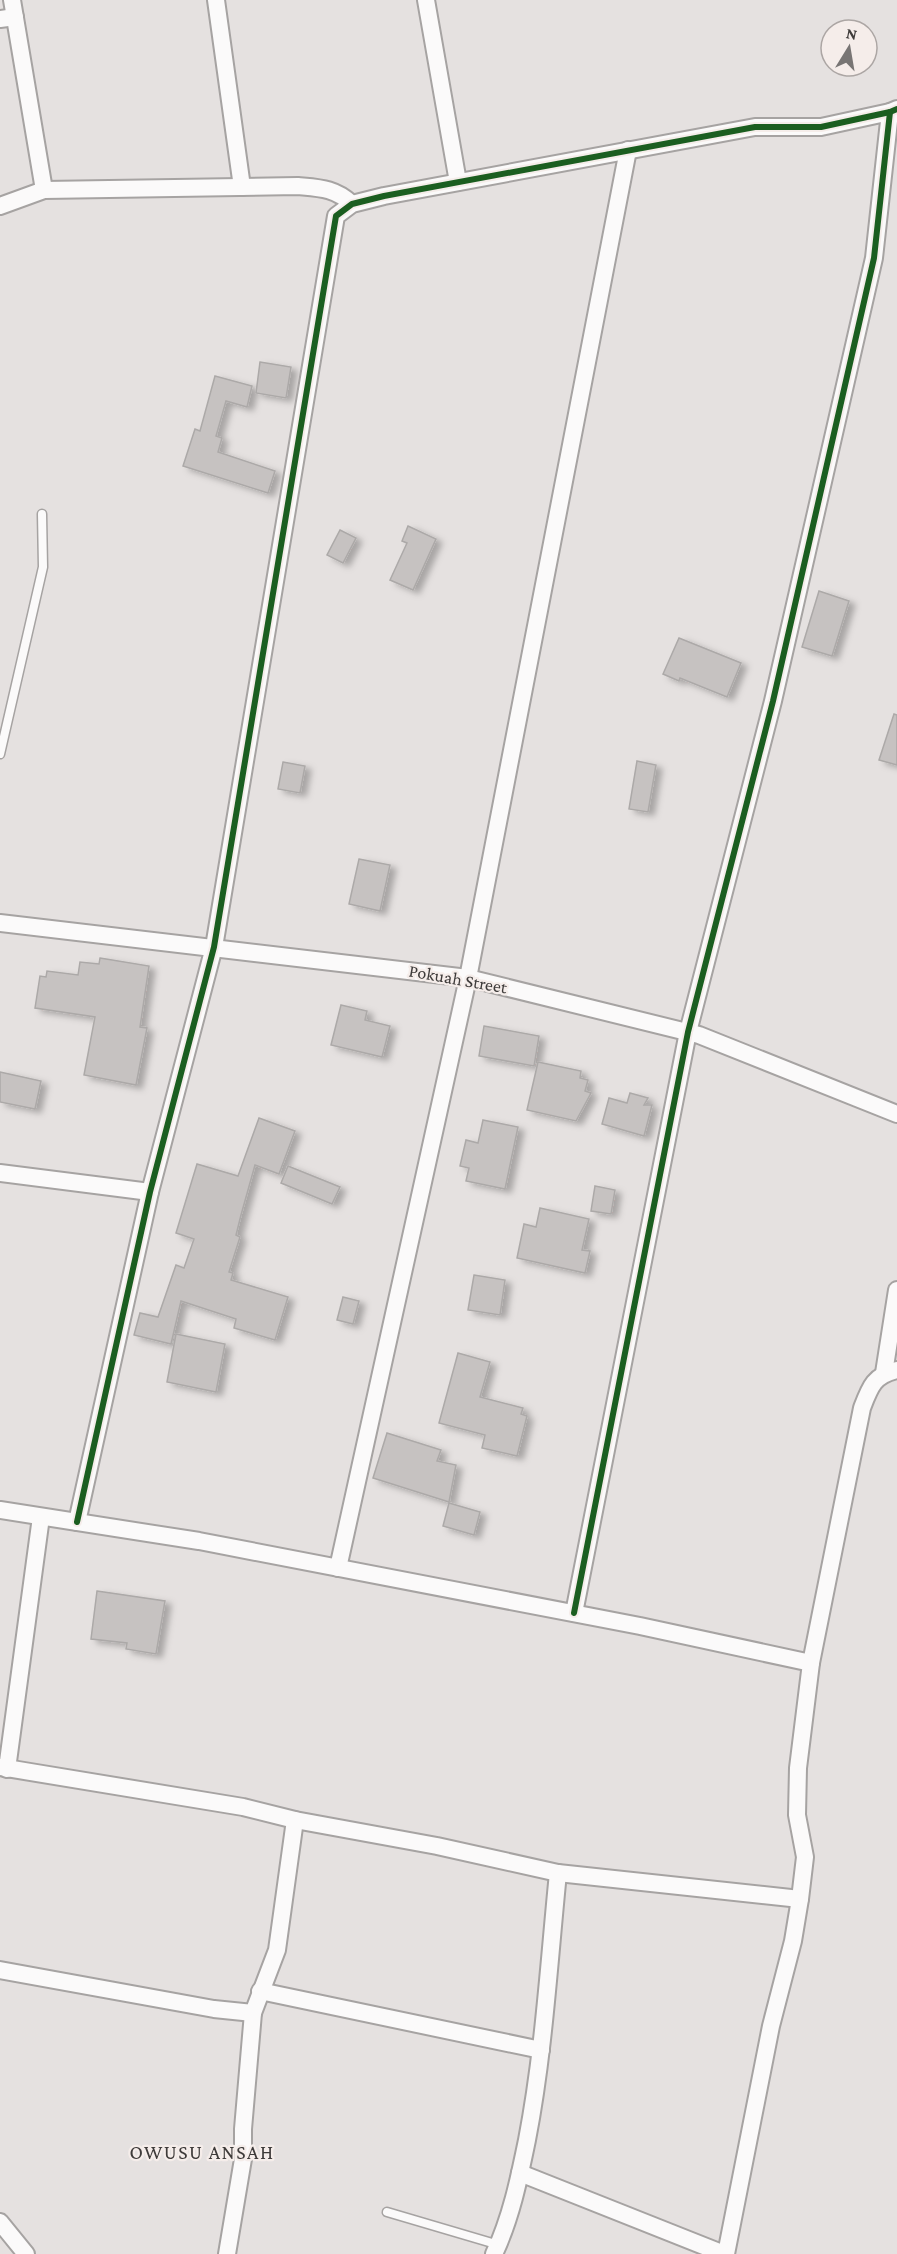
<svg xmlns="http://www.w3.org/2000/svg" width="897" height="2254" font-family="'Crimson Pro',serif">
  <defs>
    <filter id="shadow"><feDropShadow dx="6" dy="3.5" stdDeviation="3" flood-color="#0004"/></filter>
  </defs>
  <rect width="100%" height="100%" fill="#e5e1e0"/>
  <g fill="#c6c2c1" stroke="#aca9a8" stroke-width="1.5" filter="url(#shadow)">
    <path d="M260,362l31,5 -5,31 -30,-5z"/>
    <path d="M215,376l37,10 -5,21 -21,-6 -10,35 6,2 -4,14 57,19 -7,22 -85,-27 12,-37 5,2z"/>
    <path d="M408,526l28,13 -23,51 -23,-10 17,-37 -5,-2z"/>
    <path d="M340,530l16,8 -13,25 -16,-8z"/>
    <path d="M819,591l30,10 -17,55 -30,-9z"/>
    <path d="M679,638l62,25 -14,34 -47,-19 -1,3 -16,-7z"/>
    <path d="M894,714l3,1v50l-18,-5z"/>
    <path d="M637,761l19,4 -8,47 -19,-3z"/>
    <path d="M283,762l22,4 -5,27 -22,-4z"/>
    <path d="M359,859l31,6 -10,46 -31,-7z"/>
    <path d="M100,958l49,8 -9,61 7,1 -11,57 -52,-10 11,-58 -60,-9 5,-32 6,1 1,-6 31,4 2,-13 19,2z"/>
    <path d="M341,1005l26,6 -2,9 25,6 -8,31 -51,-12z"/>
    <path d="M484,1026l55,10 -5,30 -55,-10z"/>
    <path d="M538,1062l43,9 -1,7 8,2 -3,11 6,2 -15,28 -49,-11z"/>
    <path d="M0,1072l41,9 -6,28 -35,-7z"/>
    <path d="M630,1093l18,5 -4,7h8l-8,31 -42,-12 7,-26 18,5z"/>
    <path d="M259,1118l36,13 -16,43 -24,-9 -14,50 -5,20 4,2 -11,35 4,1 -2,7 57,17 -13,43 -41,-12 2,-9 -55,-18 -10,43 -37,-9 6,-22 18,4 18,-52 8,3 10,-29 -18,-6 21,-69 41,12z"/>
    <path d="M483,1120l35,7 -13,62 -39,-8 3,-13 -9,-2 6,-26 12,3z"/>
    <path d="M288,1166l52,21 -8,17 -51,-21z"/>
    <path d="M595,1186l20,4 -4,24 -20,-3z"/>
    <path d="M540,1208l49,11 -7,31 8,1 -5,22 -68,-15 7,-34 12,3z"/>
    <path d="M474,1275l31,5 -5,35 -32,-5z"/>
    <path d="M343,1297l16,4 -6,23 -16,-4z"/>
    <path d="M176,1334l49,10 -9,48 -49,-10z"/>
    <path d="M458,1353l32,9 -10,35 43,11 -2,6 6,2 -10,40 -35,-8 3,-13 -46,-12z"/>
    <path d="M387,1433l54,17 -4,11 19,4 -7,37 -76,-24z"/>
    <path d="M449,1503l31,9 -6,23 -31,-9z"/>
    <path d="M97,1591l68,10 -9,53 -30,-5 1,-6 -36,-4z"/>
  </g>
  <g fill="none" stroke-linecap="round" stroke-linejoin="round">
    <g stroke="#a6a3a2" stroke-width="11">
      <g id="lane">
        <path d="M0,754l43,-187 -1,-53"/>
        <path d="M387,2212l112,33"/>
      </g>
    </g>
    <g stroke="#a6a3a2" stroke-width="20">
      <g id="street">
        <path d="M12,0l32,190"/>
        <path d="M216,0l26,187"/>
        <path d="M426,0l32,182"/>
        <path d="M0,19l15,-2"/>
        <path d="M0,206l44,-16 254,-4c22,2 37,2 54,18"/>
        <path d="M0,923l468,55 231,57 198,79"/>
        <path d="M0,1173l150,19"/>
        <path d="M884,1373l13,-83"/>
        <path d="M0,1510l199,31 441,85 171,37"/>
        <path d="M77,1522l73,-330 64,-245 122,-731 16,-12 32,-8 371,-69h66l69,-15 7,-3"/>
        <path d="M338,1568l130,-590 160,-828"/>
        <path d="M574,1613l114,-581 85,-331 101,-443 16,-146"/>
        <path d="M0,1767l243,40 52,13 142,26 121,27 242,26"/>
        <path d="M7,1769l34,-252"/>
        <path d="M0,1970l214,39 39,4 24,-63 18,-130"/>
        <path d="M260,1991l281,59"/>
        <path d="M520,2173l204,81"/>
        <path d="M0,2222l26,32"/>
        <path d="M227,2254l16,-95v-30l10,-116"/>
        <path d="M494,2254c17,-36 25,-75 33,-114 17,-88 22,-178 31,-267"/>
        <path d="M726,2254l45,-228 22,-85 7,-42 5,-42 -8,-42 1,-47 13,-105 51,-255c8,-21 12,-33 35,-38"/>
      </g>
    </g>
    <use href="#lane" stroke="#fbfafa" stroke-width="8"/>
    <use href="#street" stroke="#fbfafa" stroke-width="16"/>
    <g stroke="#f5edea" stroke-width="10">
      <g id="cycleway">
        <path d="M77,1522l73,-330 64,-245 122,-731 16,-12 32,-8 371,-69h66l69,-15 7,-3"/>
        <path d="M574,1613l114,-581 85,-331 101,-443 16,-146"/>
      </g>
    </g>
    <use href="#cycleway" stroke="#1b5e20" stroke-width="6"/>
  </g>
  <g text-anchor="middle" stroke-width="4.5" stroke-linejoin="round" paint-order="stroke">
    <g font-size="18" fill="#3e3b3a" stroke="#f5edea">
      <text transform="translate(458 979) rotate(10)" y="6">Pokuah Street</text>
    </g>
    <g font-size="20" letter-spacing="1.5" fill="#3e3b3a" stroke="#f5edea">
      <text x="202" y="2159">OWUSU ANSAH</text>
    </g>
  </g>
  <g transform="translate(849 48) rotate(11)"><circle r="28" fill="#f5edea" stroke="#aca6a4" stroke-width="1.5"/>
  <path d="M0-4.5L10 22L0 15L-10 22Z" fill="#787574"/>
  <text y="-9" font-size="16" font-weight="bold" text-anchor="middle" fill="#3e3b3a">N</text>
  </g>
</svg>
